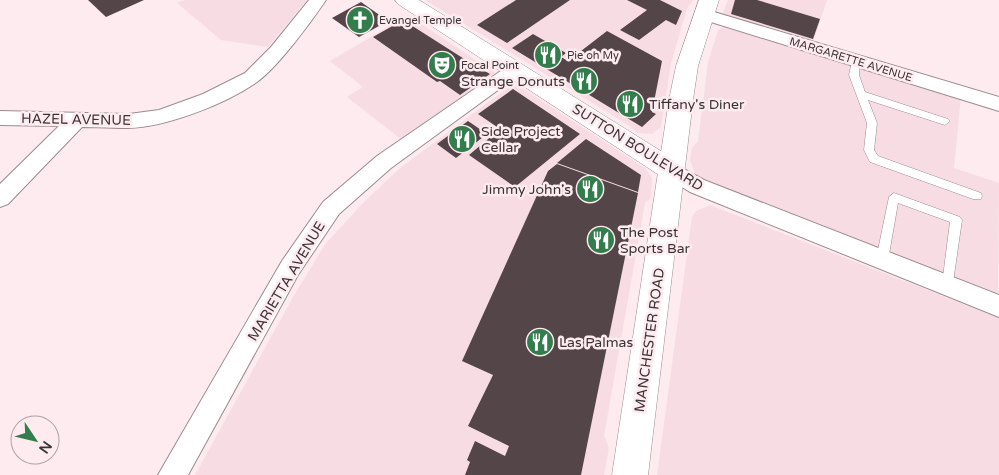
<svg xmlns="http://www.w3.org/2000/svg" width="999" height="475" font-family="'Varela Round',sans-serif">
  <rect width="100%" height="100%" fill="#fdebef"/>
  <g fill="#f7dde3">
    <path d="M184,0h123l-39,47 -47,-7 -44,-37z"/>
    <path d="M425,0h268l-6,9 -16,54 -10,64 -9,7 -14,-1 -10,-8z"/>
    <path d="M728,0h99l-14,42 -88,-26 -2,-3z"/>
    <path d="M408,15l87,58 -94,66 -54,-42 16,-10 -33,-26z"/>
    <path d="M723,27l238,69 -7,72 45,15 -1,112 -291,-114 -12,-7 -5,-14 2,-12 6,-7 10,-79 10,-32z"/>
    <path d="M510,86h7l5,2 123,80 7,10 -1,20 -6,5 -41,233 5,12 -5,27h-409l98,-178 33,-54 38,-41 35,-33z"/>
    <path d="M710,205l289,113v157h-342l35,-258 4,-6z"/>
  </g>
  <g fill="#544549">
    <path d="M88,0h56l-38,17z"/>
    <path d="M516,0h54l-63,43 -30,-18z"/>
    <path d="M627,0h33l22,11 -6,14 -10,-5 -27,20 -19,-10 27,-20z"/>
    <path d="M735,0h22l63,19 -7,20 -82,-25z"/>
    <path d="M361,2l27,19 -29,16 -27,-19z"/>
    <path d="M403,20l66,42 21,12 -30,21 -20,-14 -3,1 -64,-45z"/>
    <path d="M607,31l55,30 -10,51 4,2 -14,13 -130,-79 21,-14 33,19 -5,4 7,4z"/>
    <path d="M513,89l67,45 -65,53 -46,-32 31,-26 -22,-15z"/>
    <path d="M468,121l19,13 -31,24 -19,-14z"/>
    <path d="M586,139l55,36 -3,17 -81,-29z"/>
    <path d="M557,164l81,29 -57,282h-116l5,-13 -3,-2 8,-19 30,15 4,-10 -41,-20 25,-51 -31,-14 86,-190z"/>
  </g>
  <g fill="none" stroke-linecap="round" stroke-linejoin="round">
    <g stroke="#9b8b8f" stroke-width="1">
      <g id="lane">
        <path d="M856,58l4,3 -1,14 6,17 83,27 2,2 -5,4 -77,-25 9,23 -3,27 4,6 103,37 1,3 -1,3h-8l-103,-37 -6,-12 3,-27 -18,-48 3,-14z"/>
        <path d="M894,193l66,24 2,3 -10,69 -4,1 -4,-1 -2,-4 8,-63 -52,-19 -10,57 -2,4 -4,1 -4,-1 -2,-4 13,-63z"/>
      </g>
    </g>
    <g stroke="#9b8b8f" stroke-width="2">
      <g id="street">
        <path d="M309,0h17c-15,22 -48,67 -69,82 -32,22 -90,45 -129,46 -15,0 -31,-1 -46,-1l-74,77 -8,3v-23l59,-58 -59,-1v-14l129,3 30,-4 44,-16 42,-21 26,-26z"/>
        <path d="M704,9l295,88v14l-301,-93 -2,-4 2,-4z"/>
        <path d="M514,64l6,2 3,4 -3,4 -129,94 -52,46 -41,61 -110,200h-30l124,-214 41,-59 54,-46 131,-90z"/>
        <path d="M671,162l33,18 295,115v22l-309,-125 -26,-16 -3,-6 3,-6z"/>
      </g>
    </g>
    <g stroke="#9b8b8f" stroke-width="1">
      <path id="secondary" d="M395,0h24l261,163 4,7 -4,7 -9,3 -9,-3 -264,-173z"/>
    </g>
    <g stroke="#9b8b8f" stroke-width="1">
      <path id="primary" d="M699,0h20l-21,66 -5,34 -45,375h-36l57,-375 7,-34z"/>
    </g>
    <use href="#lane" fill="#fff" fill-rule="evenodd"/>
    <use href="#street" fill="#fff" fill-rule="evenodd"/>
    <use href="#secondary" fill="#fff" fill-rule="evenodd"/>
    <use href="#primary" fill="#fff" fill-rule="evenodd"/>
  </g>
  <defs>
    <g id="church-disc" transform="scale(1.4375)"><circle r="9.5" fill="#327d4b" stroke="#fdebef"/><path d="M-1.2-6h2.4v3.5h3.3v2.4h-3.3V6h-2.4V-.1h-3.3v-2.4h3.3Z" fill="#fff"/></g>
    <g id="restaurant-disc" transform="scale(1.4375)"><circle r="9.5" fill="#327d4b" stroke="#fdebef"/><path d="M-5-6h1v4h1v-4h1v4h1v-4h1v5L-1.5 .5V6h-2V.5L-5-1ZM5-6V6H3V1.5H1.5Q1.5-4 5-6Z" fill="#fff"/></g>
    <g id="theatre-disc" transform="scale(1.4375)"><circle r="9.5" fill="#327d4b" stroke="#fdebef"/><path d="M-5-5.5Q0-4 5-5.5V0Q5 5 0 6Q-5 5-5 0ZM-3.3-2.5H-1v1.5H-3.3ZM1-2.5H3.3v1.5H1ZM-2.8 1Q0 5.5 2.8 1Z" fill="#fff"/></g>
  </defs>
  <g fill-rule="evenodd">
    <use href="#church-disc" x="360" y="20"/>
    <use href="#restaurant-disc" x="548" y="55"/>
    <use href="#theatre-disc" x="442" y="65"/>
    <use href="#restaurant-disc" x="584" y="81"/>
    <use href="#restaurant-disc" x="630" y="104"/>
    <use href="#restaurant-disc" x="462" y="139"/>
    <use href="#restaurant-disc" x="590" y="189"/>
    <use href="#restaurant-disc" x="601" y="240"/>
    <use href="#restaurant-disc" x="540" y="342"/>
  </g>
  <g text-anchor="middle" stroke-width="5" stroke-linejoin="round" paint-order="stroke">
    <g font-size="11" fill="#3a3335" stroke="#fdebef" text-anchor="start">
      <text x="379" y="24">Evangel Temple</text>
      <text x="567" y="59">Pie oh My</text>
      <text x="461" y="69">Focal Point</text>
    </g>
    <g font-size="11" fill="#3a3335" stroke="#fdebef">
      <text transform="translate(851 59) rotate(17)" y="4">MARGARETTE AVENUE</text>
    </g>
    <g font-size="14" fill="#3a3335" stroke="#fdebef" text-anchor="start">
      <text x="565" y="86" text-anchor="end">Strange Donuts</text>
      <text x="649" y="109">Tiffany's Diner</text>
      <text x="481" y="136">Side Project<tspan x="481" dy="16">Cellar</tspan></text>
      <text x="571" y="194" text-anchor="end">Jimmy John's</text>
      <text x="620" y="237">The Post<tspan x="620" dy="16">Sports Bar</tspan></text>
      <text x="559" y="347">Las Palmas</text>
    </g>
    <g font-size="14" fill="#3a3335" stroke="#fdebef">
      <text transform="translate(76 119) rotate(1)" y="5">HAZEL AVENUE</text>
      <text transform="translate(638 147) rotate(32)" y="5">SUTTON BOULEVARD</text>
      <text transform="translate(286 281) rotate(-59)" y="5">MARIETTA AVENUE</text>
      <text transform="translate(649 340) rotate(-82)" y="5">MANCHESTER ROAD</text>
    </g>
  </g>
  <g transform="translate(35 440) rotate(125)"><circle r="24" fill="#fdebef" stroke="#afa1a5"/>
  <path d="M0-4L9 19L0 12L-9 19Z" fill="#327d4b"/>
  <text y="-8" font-size="14" font-weight="bold" text-anchor="middle" fill="#3a3335">N</text>
  </g>
</svg>
